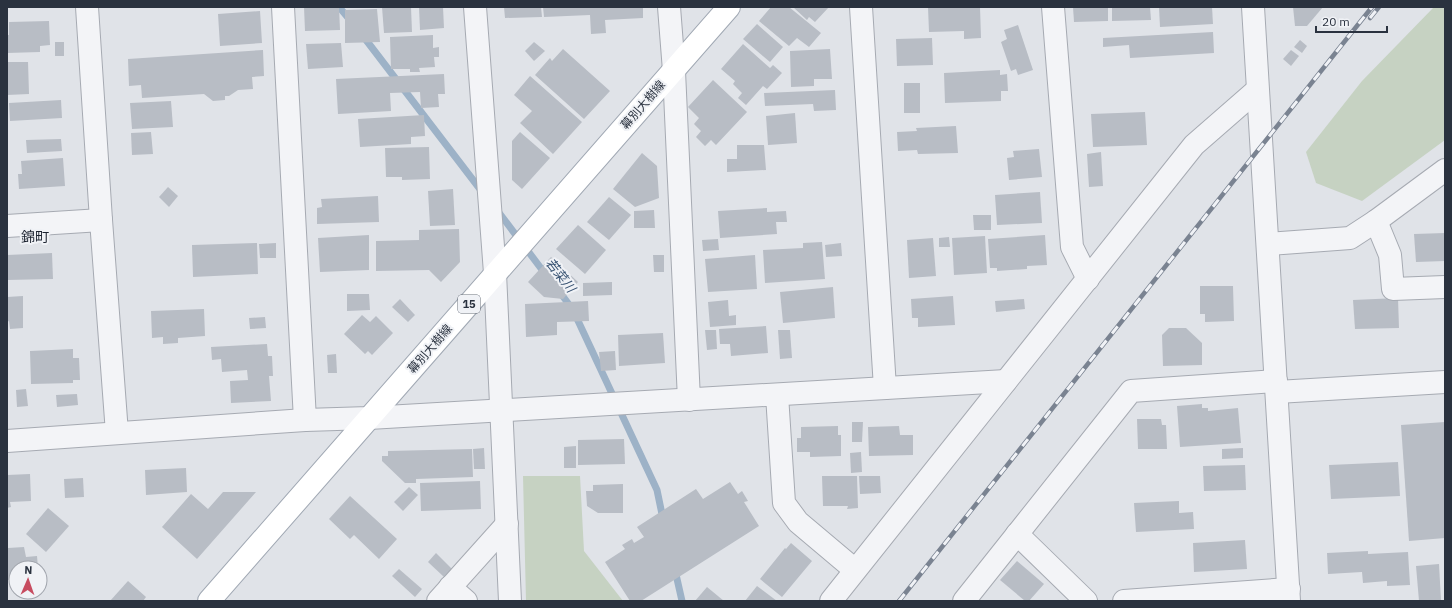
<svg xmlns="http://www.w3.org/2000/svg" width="1452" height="608" font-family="'IBM Plex Sans','Noto Sans JP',sans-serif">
  <rect width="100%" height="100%" fill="#e0e3e8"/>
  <g fill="#c6d2c2">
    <path d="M1434,7h11v133l-83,61 -46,-18 -10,-31 56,-71z"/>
    <path d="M523,476h57l4,75 39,50h-97z"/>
  </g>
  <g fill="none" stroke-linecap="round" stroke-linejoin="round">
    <g stroke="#9db2c7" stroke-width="7">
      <path d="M339,7l11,13"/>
      <path d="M363,36l120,157"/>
      <path d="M497,210l49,65"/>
      <path d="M559,291l14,19 84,180 6,29"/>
      <path d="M675,570l7,31"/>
    </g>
  </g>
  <g fill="#b8bdc5">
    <path d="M304,7h35l1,23 -35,1z"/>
    <path d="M382,7h29l1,25 -28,1z"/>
    <path d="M419,7h24l1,21 -24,2z"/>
    <path d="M504,7h37l1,10 -37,1z"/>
    <path d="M543,7h100v11l-38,2 1,13 -15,1 -1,-19 -46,2z"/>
    <path d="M771,7h18l32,26 -12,14 -12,-9 -8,8 -30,-25z"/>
    <path d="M793,7h36l-14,15 -6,-5 -2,3z"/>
    <path d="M928,7h52l1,31 -17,1v-8l-35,1z"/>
    <path d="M1073,7h35v14l-34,1z"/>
    <path d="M1112,7h38l1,13 -39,1z"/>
    <path d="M1159,7h53l1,17 -53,3z"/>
    <path d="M1293,7h30l-16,19h-12z"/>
    <path d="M377,9l3,33 -35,1v-33z"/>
    <path d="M260,11l2,32 -42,3 -2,-32z"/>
    <path d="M49,21l1,24 -10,1v6l-33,1v-18h2v-13z"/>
    <path d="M757,24l26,23 -13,15 -27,-23z"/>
    <path d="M1018,25l15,45 -15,5 -2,-6 -5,2 -10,-29 6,-3 -3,-9z"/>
    <path d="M1213,32l1,21 -84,5 -1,-13 -26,2v-9z"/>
    <path d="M433,35v13l6,-1v10h-5l1,10 -16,1 1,4h-10v-3h-19l-1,-32z"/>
    <path d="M932,38l1,27 -36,1 -1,-27z"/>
    <path d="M1300,40l7,6 -5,7 -8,-6z"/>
    <rect x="55" y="42" width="9" height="14"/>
    <path d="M534,42l11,9 -11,10 -9,-10z"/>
    <path d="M341,43l2,24 -35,2 -2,-25z"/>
    <path d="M743,44l27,24 3,-3 9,8 -15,16 -4,-3 -17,19 -8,-7 4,-5 -9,-9 2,-3 -14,-12z"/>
    <path d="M563,49l47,42 -26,28 -49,-44 15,-17 2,3z"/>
    <path d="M830,49l2,30h-18v7l-23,1 -1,-36z"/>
    <path d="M263,50l1,26 -12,1 1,12 -15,1 -9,6h-4v4l-12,1 -9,-7 -62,4 -1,-13 -12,1 -1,-27z"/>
    <path d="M1291,50l8,6 -8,10 -8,-7z"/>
    <path d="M7,62h21l1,32 -22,1z"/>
    <path d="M1000,70v5l7,-1 1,17h-7v10l-56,2 -1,-30z"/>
    <path d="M444,74l1,20h-7l1,13 -18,1 -1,-16 -30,1 1,18 -53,3 -2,-35z"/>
    <path d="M530,76l52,46 -29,32 -33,-31 12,-12 -18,-16z"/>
    <path d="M713,80l34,32 -31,33 -5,-5 -6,6 -9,-9 5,-6 -7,-7 5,-6 -11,-11z"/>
    <rect x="904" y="83" width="16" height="30"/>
    <path d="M835,90l1,20 -22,1 -1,-7 -48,2 -1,-13z"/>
    <path d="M61,100l1,18 -52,3 -1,-18z"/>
    <path d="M171,101l2,26 -41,2 -2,-26z"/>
    <path d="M1145,112l2,33 -54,2 -2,-33z"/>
    <path d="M795,113l2,30 -29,2 -2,-29z"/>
    <path d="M424,115l1,21 -14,1v7l-51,3 -2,-28z"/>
    <path d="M956,126l2,27 -40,1 -1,-4 -19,1 -1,-19 20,-1 -1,-3z"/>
    <path d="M151,132l2,22 -21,1 -1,-22z"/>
    <path d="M520,132l30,26 -28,31 -10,-9v-39z"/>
    <path d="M61,139l1,12 -35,2 -1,-13z"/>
    <path d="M737,145h27l2,25 -39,2v-13h10z"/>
    <path d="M429,147l1,32 -28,1v-3h-16l-1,-29z"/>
    <path d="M1039,149l3,28 -33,3 -2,-22 7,-1 -1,-6z"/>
    <path d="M1101,152l2,34 -14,1 -2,-33z"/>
    <path d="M642,153l15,13 2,32 -24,9 -22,-18z"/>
    <path d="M63,158l2,28 -46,3 -1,-15h4l-1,-13z"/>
    <path d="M168,187l10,9 -9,11 -10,-10z"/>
    <path d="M453,189l2,36 -25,1 -2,-35z"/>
    <path d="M1040,192l2,31 -45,2 -2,-30z"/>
    <path d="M378,196l1,26 -62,2v-16l5,-1 -1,-8z"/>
    <path d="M609,197l22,18 -22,25 -22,-18z"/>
    <path d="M767,208v4l19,-1 1,11h-11l1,12 -57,4 -2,-27z"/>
    <path d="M654,210l1,18h-21v-17z"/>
    <path d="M973,215h18v15h-17z"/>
    <path d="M578,225l28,25 -21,24 -29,-25z"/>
    <path d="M459,229l1,33 -19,20 -12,-12 -53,1v-30l43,-1v-10z"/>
    <path d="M1445,233v28l-29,1 -2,-28z"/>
    <path d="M369,235v35l-49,2 -2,-34z"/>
    <path d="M1045,235l2,30 -20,1v3l-30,2v-3h-7l-2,-29z"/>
    <path d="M985,236l2,37 -33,2 -2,-37z"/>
    <path d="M949,237l1,10h-11v-9z"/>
    <path d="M933,238l3,38 -27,2 -2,-38z"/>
    <path d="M718,239l1,11 -16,1 -1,-11z"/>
    <path d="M822,242l3,37 -60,4 -2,-33 40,-2v-5z"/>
    <path d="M257,243l1,31 -65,3 -1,-32z"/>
    <path d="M276,243v15h-16l-1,-14z"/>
    <path d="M841,243l1,13 -16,1 -1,-12z"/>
    <path d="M52,253l1,26 -46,1v-25z"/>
    <path d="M653,255h11v17h-10z"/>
    <path d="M755,255l2,34 -49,3 -3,-33z"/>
    <path d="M551,257l27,25 -15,17 -19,-2 -16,-15z"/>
    <path d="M612,282v13l-29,1v-13z"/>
    <path d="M1200,286h33l1,35 -29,1v-8h-5z"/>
    <path d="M833,287l2,31 -52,5 -3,-31z"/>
    <path d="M347,294h22l1,16 -23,1z"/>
    <path d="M23,296v32l-13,1 -1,-8 -2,1v-25z"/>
    <path d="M953,296l2,29 -37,2v-9h-6l-1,-19z"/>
    <path d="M1398,298l1,30 -44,1 -2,-29z"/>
    <path d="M400,299l15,16 -7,7 -16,-15z"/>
    <path d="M1024,299l1,10 -29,3 -1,-11z"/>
    <path d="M728,300l1,16 7,-1v10l-26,2 -2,-25z"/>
    <path d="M588,301l1,20 -32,1v13l-31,2 -1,-33z"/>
    <path d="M204,309l1,27 -27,2v5l-15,1v-7l-11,1 -1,-27z"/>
    <path d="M362,315l8,7 6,-6 17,17 -21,22 -4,-4 -3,3 -21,-20z"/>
    <path d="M265,317l1,11 -16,1 -1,-11z"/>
    <path d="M766,326l2,27 -37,3 -1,-12h-10l-1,-15z"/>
    <path d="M1169,328h17l16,15v22l-39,1 -1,-31z"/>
    <path d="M705,330h11l1,19 -10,1z"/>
    <path d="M778,330h12l2,28 -12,1z"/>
    <path d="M663,333l2,30 -46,3 -1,-31z"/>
    <path d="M267,344l1,12h4l1,20h-4l2,25 -40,2 -1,-22 18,-1 -1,-10 -25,2 -1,-13 -9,1 -1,-13z"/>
    <path d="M73,349v9h6l1,22h-7v3l-42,1 -1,-33z"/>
    <path d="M615,351l1,19 -15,1 -2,-19z"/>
    <path d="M336,354l1,19h-9l-1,-18z"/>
    <path d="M26,389l2,17 -11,1 -1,-17z"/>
    <path d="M77,394l1,11 -21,2 -1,-12z"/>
    <path d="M1202,404v4h6v3l30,-3 3,35 -61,4 -3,-41z"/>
    <path d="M1137,419h24l1,6h4l1,24h-29z"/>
    <path d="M852,422h11l-1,20h-10z"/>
    <path d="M1445,422v116l-36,3 -8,-116z"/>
    <path d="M838,426v9h3v21l-31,1v-5h-13v-14h4v-11z"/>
    <path d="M899,426l1,9h13v20l-44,1 -1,-29z"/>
    <path d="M624,439l1,25 -47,1v-25z"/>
    <path d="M576,446v22h-12v-21z"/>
    <path d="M484,448l1,21h-11l-1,-20z"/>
    <path d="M1243,448v10l-21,1v-10z"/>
    <path d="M472,449l1,28 -57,2v4h-11l-23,-22v-5h6v-5z"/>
    <path d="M861,452l1,20 -11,1 -1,-20z"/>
    <path d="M1398,462l2,34 -69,3 -2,-34z"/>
    <path d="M1245,465l1,25 -42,1 -1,-25z"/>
    <path d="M186,468l1,24 -41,3 -1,-25z"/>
    <path d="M30,474l1,27 -21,1 1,5 -4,1v-33z"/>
    <path d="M822,476h35l1,32 -11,1 1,-3h-25z"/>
    <path d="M859,476h21l1,17 -21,1z"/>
    <path d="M83,478l1,19 -19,1 -1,-19z"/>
    <path d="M480,481l1,28 -60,2 -1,-28z"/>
    <path d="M730,482l8,12 4,-3 6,10 -4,1 15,24 -118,75h-11l-25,-39 20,-13 -3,-4 10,-6 2,4 10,-6 -7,-10 59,-38 7,10z"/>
    <path d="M623,484v29h-25l-11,-7 -1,-15h7v-6z"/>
    <path d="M409,487l9,8 -15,16 -9,-9z"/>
    <path d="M223,492h33l-59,67 -35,-32 29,-33 17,15z"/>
    <path d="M350,496l47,43 -18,20 -25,-24 -4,4 -21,-20z"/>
    <path d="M1179,501v12l14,-1 1,17 -58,3 -2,-29z"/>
    <path d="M48,508l21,18 -23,26 -20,-18z"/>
    <path d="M1245,540l2,29 -53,3 -1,-29z"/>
    <path d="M791,543l21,18 -30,36 -22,-18 25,-31 1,1z"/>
    <path d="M7,544h1v4l16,-1 2,10 11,-1 1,12h-22v11l-9,1z"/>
    <path d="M1368,551v3l40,-2 2,33 -23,1v-5l-24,2 -1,-11 -34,2 -1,-21z"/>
    <path d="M436,553l16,16 -8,8 -16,-15z"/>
    <path d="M1017,561l27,23 -15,17h-4l-25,-21z"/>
    <path d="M1439,564l2,37h-22l-3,-35z"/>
    <path d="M399,569l23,20 -7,8 -23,-21z"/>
    <path d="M128,581l18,16 -3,4h-33z"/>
    <path d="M757,586l20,15h-32z"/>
    <path d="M707,587l17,14h-29z"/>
  </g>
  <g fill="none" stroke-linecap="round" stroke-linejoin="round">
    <g stroke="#a6aab2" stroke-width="24">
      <g id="minor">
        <path d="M87,7l14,213 16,213"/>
        <path d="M283,7l22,413"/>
        <path d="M475,7l20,266 15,328"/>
        <path d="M669,7l5,64 15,329"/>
        <path d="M861,7l24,381"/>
        <path d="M1053,7l19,240 16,32"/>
        <path d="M1253,7l36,594"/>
        <path d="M1376,221l14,34 3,34 52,-2"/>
        <path d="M7,226l94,-6"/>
        <path d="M1268,244l82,-6 26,-17 69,-51"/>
        <path d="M1277,392l168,-10"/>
        <path d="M777,395l7,108 14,19 57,48"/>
        <path d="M7,441l298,-21 64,-2 637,-37"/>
        <path d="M1017,534l69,67"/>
        <path d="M450,587l16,14"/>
        <path d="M438,601l69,-77"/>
        <path d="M831,601l363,-456 63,-55"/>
        <path d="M964,601l167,-210 145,-10"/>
        <path d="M1124,601l165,-12"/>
      </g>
    </g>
    <g stroke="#a0a8b3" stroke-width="24">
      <path id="major" d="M209,601l520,-594"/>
    </g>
    <use href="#minor" stroke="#f3f4f7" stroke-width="22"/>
    <use href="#major" stroke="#fff" stroke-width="22"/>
    <g stroke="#7a8391" stroke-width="4.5">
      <g id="rail">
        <path d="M1370,18l9,-11"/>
        <path d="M899,601l473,-594"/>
      </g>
    </g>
    <use href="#rail" stroke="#f0f2f6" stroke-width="3" stroke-dasharray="9" stroke-linecap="butt"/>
  </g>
  <g text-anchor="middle" stroke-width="4" stroke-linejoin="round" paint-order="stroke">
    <rect fill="#f0f2f6" stroke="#656c76" stroke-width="1" x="458" y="295" width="22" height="18" rx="3"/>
    <g font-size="11" font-weight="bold" fill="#2a323f">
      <text x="469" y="308">15</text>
    </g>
    <g font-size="12" fill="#2a323f" stroke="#f0f2f6">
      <text transform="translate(643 105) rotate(-49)" y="4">幕別大樹線</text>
      <text transform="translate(430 349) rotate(-49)" y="4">幕別大樹線</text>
    </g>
    <g font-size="13" font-style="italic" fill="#365171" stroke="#f0f2f6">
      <text transform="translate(561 275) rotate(52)" y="5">若菜川</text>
    </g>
    <g font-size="14" fill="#1c2330" stroke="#f0f2f6">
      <text x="35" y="242">錦町</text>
    </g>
  </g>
  <rect width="1452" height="608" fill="none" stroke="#2a323f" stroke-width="16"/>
  <g transform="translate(28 580) rotate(2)"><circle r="19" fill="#f0f2f6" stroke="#a1a5ad"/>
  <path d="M0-3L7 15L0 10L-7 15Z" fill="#c74c60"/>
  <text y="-6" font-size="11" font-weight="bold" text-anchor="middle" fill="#2a323f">N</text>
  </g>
  <path d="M1316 26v6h71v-6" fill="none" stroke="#2a323f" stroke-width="2"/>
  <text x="1322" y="26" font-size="12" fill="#2a323f" stroke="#f0f2f6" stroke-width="3" paint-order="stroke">20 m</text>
</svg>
